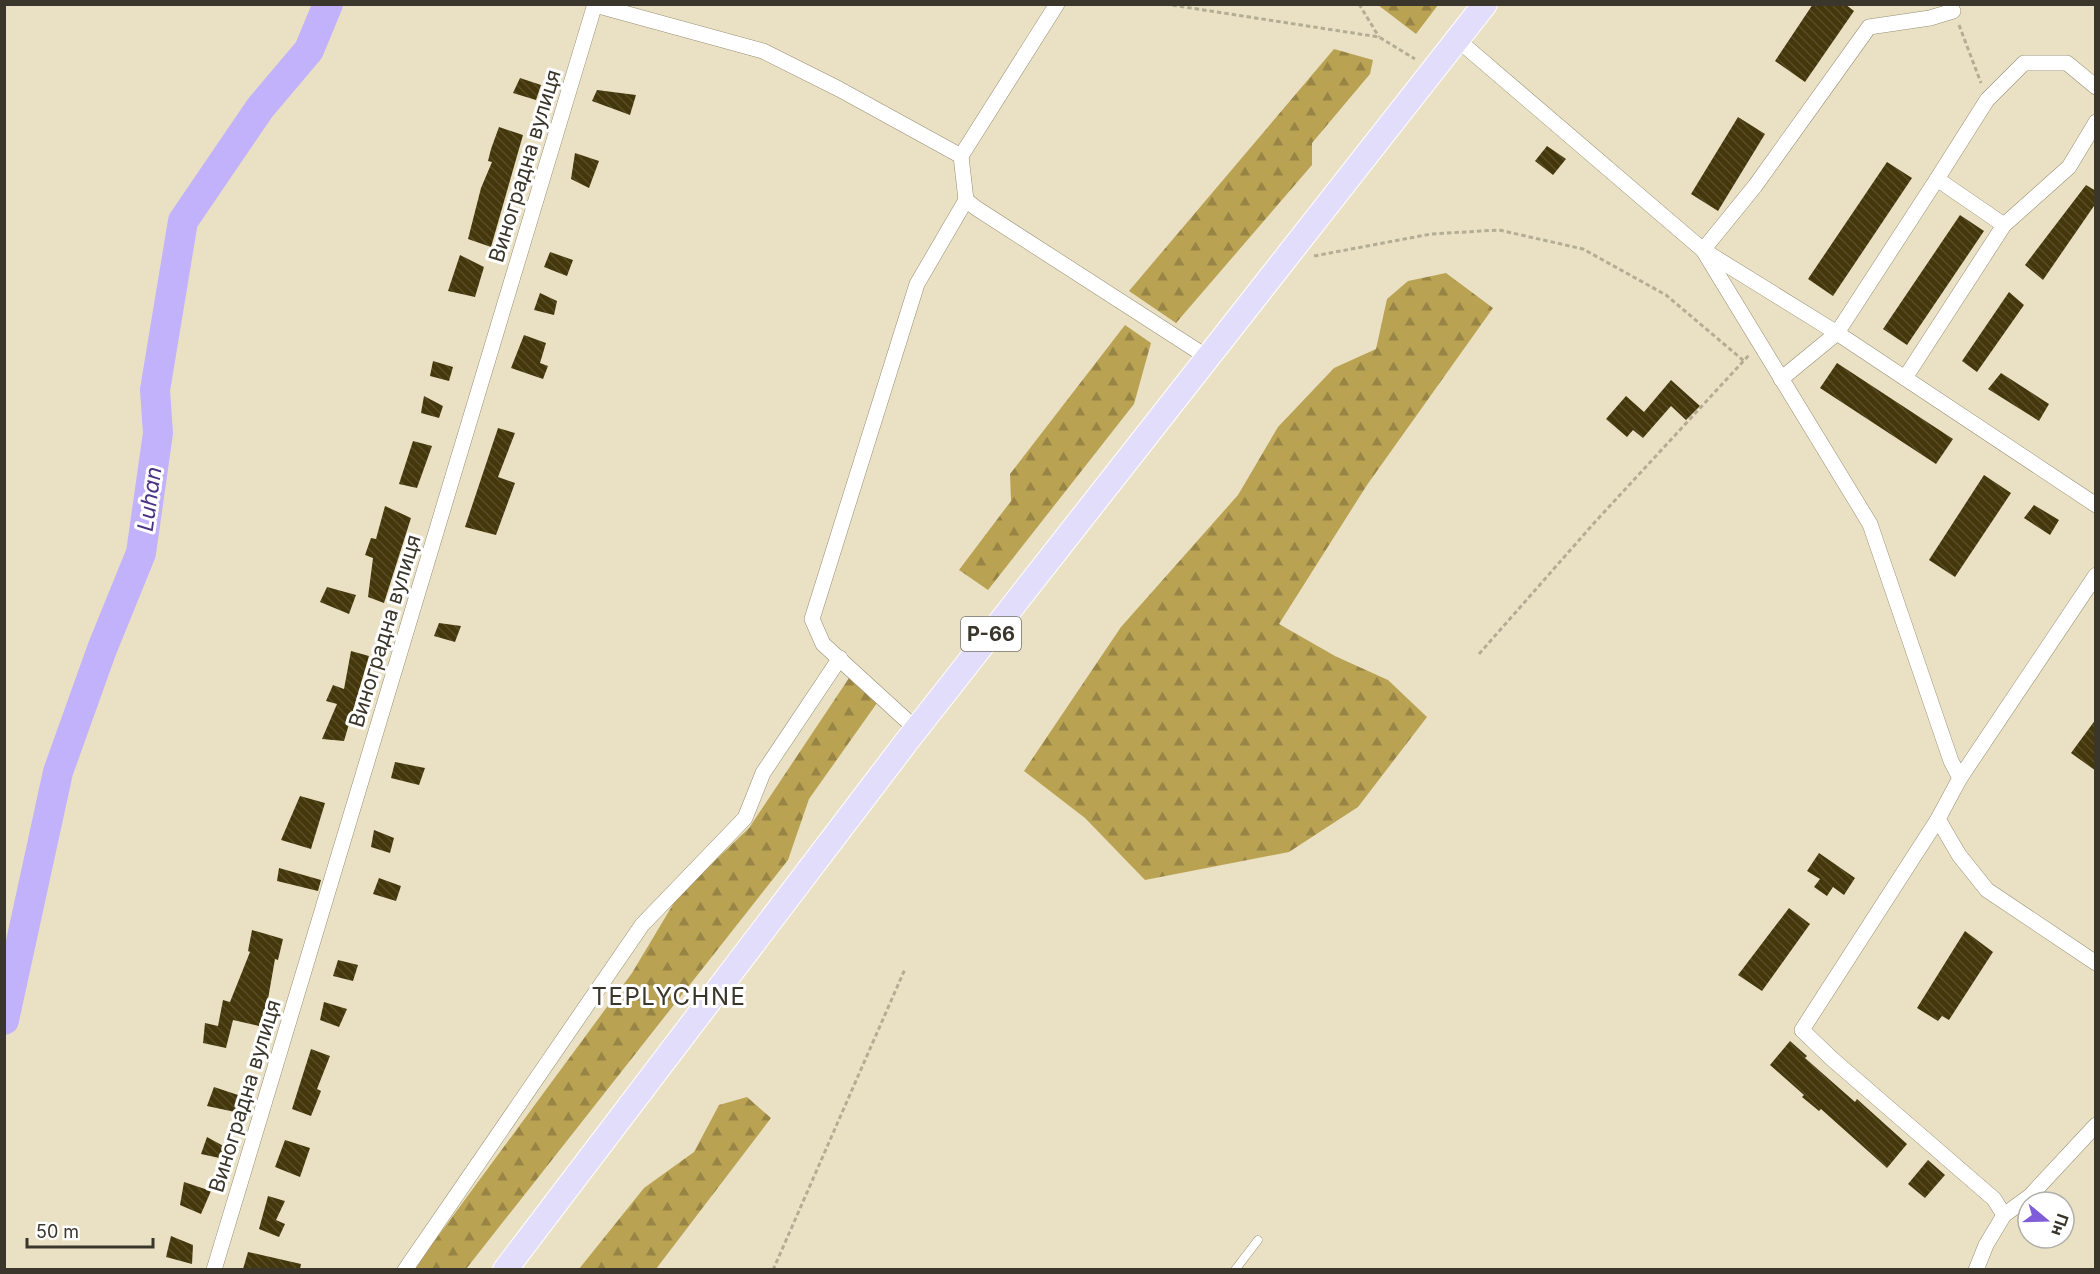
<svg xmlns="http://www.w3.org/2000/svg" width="2100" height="1274" font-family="Inter,sans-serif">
  <defs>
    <pattern id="forest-firs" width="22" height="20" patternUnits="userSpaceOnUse" patternTransform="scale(1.5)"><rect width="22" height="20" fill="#baa253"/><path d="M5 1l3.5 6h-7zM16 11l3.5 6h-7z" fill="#988545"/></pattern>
    <pattern id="building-back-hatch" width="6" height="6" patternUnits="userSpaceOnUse" patternTransform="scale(1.5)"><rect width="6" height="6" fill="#43370b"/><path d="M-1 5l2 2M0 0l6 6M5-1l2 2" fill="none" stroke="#564c26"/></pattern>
  </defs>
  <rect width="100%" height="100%" fill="#eae1c4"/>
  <g fill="url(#forest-firs)">
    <path d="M1378,5h60l-22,29z"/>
    <path d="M1334,49l39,11 -3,14 -58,69v22l-136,158 -47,-32z"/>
    <path d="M1446,273l47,35 -126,177 -88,139 56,32 53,24 39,37 -69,90 -69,45 -144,28 -60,-62 -61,-47 97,-144 117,-132 40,-68 56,-59 42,-19 11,-50 21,-18z"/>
    <path d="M1125,325l26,18 -17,61 -146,186 -29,-20 52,-69 -1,-27z"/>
    <path d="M849,678l28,25 -68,96 -21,61 -322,409 -53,1 219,-297 46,-77 71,-68z"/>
    <path d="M747,1097l24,21 -115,151h-77l65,-81 50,-36 25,-47z"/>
  </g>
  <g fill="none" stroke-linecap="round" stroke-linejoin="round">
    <path stroke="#c1b2fb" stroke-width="30" d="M4,1020l54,-248 44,-123 39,-96 17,-120 -3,-43 28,-169 77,-113 49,-58 19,-46"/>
  </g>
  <g fill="url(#building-back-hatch)">
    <path d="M1813,4h32l9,7 -49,71 -30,-21z"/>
    <path d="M520,78l21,7 -5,15 -23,-7z"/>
    <path d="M597,90l39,5 -6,20 -38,-14z"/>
    <path d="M1738,117l27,17 -47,77 -27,-17z"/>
    <path d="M499,127l24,8 -32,112 -23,-8 13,-51 11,-26 -4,-1 3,-12z"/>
    <path d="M1547,146l19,13 -13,16 -18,-14z"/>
    <path d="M575,153l24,8 -10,27 -18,-9z"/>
    <path d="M1887,162l25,16 -79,118 -25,-17z"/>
    <path d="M2086,185l10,6v12l-53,77 -18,-15z"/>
    <path d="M1960,215l24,16 -77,114 -24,-16z"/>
    <path d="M550,252l23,8 -6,16 -23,-9z"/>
    <path d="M460,255l24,12 -9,30 -27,-6z"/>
    <path d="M2009,292l15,13 -47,67 -15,-11z"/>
    <path d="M540,293l17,8 -3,14 -20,-5z"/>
    <path d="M524,335l22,8 -6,20 8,3 -5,13 -32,-11z"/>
    <path d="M433,361l20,6 -4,14 -19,-5z"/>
    <path d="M1837,363l116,76 -17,25 -116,-76z"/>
    <path d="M2001,373l48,31 -10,17 -51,-32z"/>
    <path d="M1671,380l29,26 -14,14 -15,-14 -28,32 -10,-8 -6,7 -21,-18 20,-23 18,16z"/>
    <path d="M424,396l19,10 -4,12 -18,-5z"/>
    <path d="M498,428l17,5 -17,44 17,6 -19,52 -31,-8z"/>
    <path d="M413,441l19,5 -15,42 -18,-4z"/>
    <path d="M1984,475l27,18 -56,84 -26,-17z"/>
    <path d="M2034,505l25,15 -9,15 -26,-17z"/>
    <path d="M385,506l26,12 -27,85 -16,-6 5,-39 -8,-3 6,-17 5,1z"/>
    <path d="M327,587l29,8 -7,19 -29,-12z"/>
    <path d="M439,623l22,3 -6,16 -21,-6z"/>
    <path d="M351,651l18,5 -25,85 -22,-2 15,-35 -11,-3 7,-16 11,4z"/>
    <path d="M2096,719v52l-25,-18z"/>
    <path d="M395,762l30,6 -6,17 -28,-7z"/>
    <path d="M300,796l25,7 -14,46 -30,-9z"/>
    <path d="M374,830l20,8 -4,15 -19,-6z"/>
    <path d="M1819,853l36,25 -11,17 -11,-8 -6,9 -13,-9 6,-8 -13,-8z"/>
    <path d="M279,868l42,12 -3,11 -41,-10z"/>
    <path d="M379,878l22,8 -5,15 -23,-7z"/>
    <path d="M1789,908l21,16 -48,67 -24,-16z"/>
    <path d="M252,930l31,9 -5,21 -3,-1 -7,40 -9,27 -26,-6 -7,28 -23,-5 2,-20 13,3 5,-26 7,2 20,-50 -2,-1z"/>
    <path d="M1965,931l28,21 -44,68 -7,-4 -4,5 -21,-13z"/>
    <path d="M338,960l20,5 -5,16 -20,-5z"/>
    <path d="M324,1002l23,7 -8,18 -19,-7z"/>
    <path d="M1790,1041l17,15 -2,2 50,44 2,-3 50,45 -20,24 -66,-59 -2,2 -17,-14 2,-2 -34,-30z"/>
    <path d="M311,1049l19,7 -13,33 4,2 -10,25 -19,-7z"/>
    <path d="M214,1087l24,8 -3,17 -28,-6z"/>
    <path d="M207,1137l20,11 -3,11 -23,-5z"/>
    <path d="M285,1140l25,8 -10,29 -25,-10z"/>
    <path d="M1928,1160l17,15 -20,23 -17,-14z"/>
    <path d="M184,1182l27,9 -10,23 -21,-9z"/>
    <path d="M268,1196l17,5 -9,19 9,4 -6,13 -20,-8z"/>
    <path d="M171,1236l22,9 -1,19 -26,-7z"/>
    <path d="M248,1252l53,12 -1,5h-57z"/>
  </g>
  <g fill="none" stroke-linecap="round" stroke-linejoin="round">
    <g stroke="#978e73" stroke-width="9">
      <path id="service" d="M1235,1270l23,-30"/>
    </g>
    <g stroke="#978e73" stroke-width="16">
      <g id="minor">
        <path d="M595,5l168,46 76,38 122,67 5,44 10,8 231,149"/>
        <path d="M1953,11l-23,7 -61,9 -114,159 -52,64 167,274 81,237 9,17"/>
        <path d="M1458,40l245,210 134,83 259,172"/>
        <path d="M961,156l96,-152"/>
        <path d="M1937,179l50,-79 37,-37h43l29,24"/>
        <path d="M2004,225l65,-58 27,-45"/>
        <path d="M1781,379l56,-46 100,-154 67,46 -99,153"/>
        <path d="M916,729l-93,-85 -11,-25 105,-335 49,-84"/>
        <path d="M1938,819l21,36 28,35 109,73"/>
        <path d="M2004,1215l26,-19 66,-71"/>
        <path d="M214,1270l381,-1266"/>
        <path d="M405,1270l237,-345 103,-107 18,-45 77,-115"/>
        <path d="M1976,1270l10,-25 18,-30 -10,-16 -163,-141 -29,-28 136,-211 22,-41 136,-203"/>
      </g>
    </g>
    <g stroke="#fff" stroke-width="26">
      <path id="primary" d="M505,1270l402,-529 578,-737"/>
    </g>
    <g stroke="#b4ad95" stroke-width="3" stroke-dasharray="4.5 3" stroke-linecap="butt">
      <path d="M1165,4l214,33 36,22"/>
      <path d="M1359,4l20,33"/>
      <path d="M1959,25l22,58"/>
      <path d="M1314,256l117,-22 68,-4 84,19 83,46 78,66"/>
      <path d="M1479,654l116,-132 154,-167"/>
      <path d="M773,1270l132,-301"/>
    </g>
    <use href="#service" stroke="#fff" stroke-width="8"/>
    <use href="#minor" stroke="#fff" stroke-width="15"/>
    <use href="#primary" stroke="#e2ddfa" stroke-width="24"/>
  </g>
  <g text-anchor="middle" stroke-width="6" stroke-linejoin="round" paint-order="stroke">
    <rect fill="#fff" stroke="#75726b" stroke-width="1.5" x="961" y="617" width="60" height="34" rx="4.5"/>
    <g font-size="20" font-weight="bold" fill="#3a362b">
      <text x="991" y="641">Р-66</text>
    </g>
    <g font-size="21" fill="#3a362b" stroke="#fff">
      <text transform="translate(525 166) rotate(-73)" y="7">Виноградна вулиця</text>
      <text transform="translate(385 631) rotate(-73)" y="7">Виноградна вулиця</text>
      <text transform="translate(245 1096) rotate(-73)" y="7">Виноградна вулиця</text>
    </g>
    <g font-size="22" font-style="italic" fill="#4a3184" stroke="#fff">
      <text transform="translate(149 499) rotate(-82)" y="8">Luhan</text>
    </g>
    <g font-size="24" letter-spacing="1.5" fill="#3a362b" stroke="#fff">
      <text x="669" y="1005">TEPLYCHNE</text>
    </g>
  </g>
  <rect width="2100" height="1274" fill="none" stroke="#3a362b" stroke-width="12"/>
  <g transform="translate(2046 1220) rotate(109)"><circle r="28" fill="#ffffff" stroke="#b0afaa" stroke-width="1.5"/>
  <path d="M0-4.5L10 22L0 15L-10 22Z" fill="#805dd8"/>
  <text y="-9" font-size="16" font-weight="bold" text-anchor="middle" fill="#3a362b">Пн</text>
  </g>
  <path d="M27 1238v9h126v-9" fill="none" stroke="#3a362b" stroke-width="3"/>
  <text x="36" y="1238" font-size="18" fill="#3a362b" stroke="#ffffff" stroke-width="4.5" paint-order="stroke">50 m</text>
</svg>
